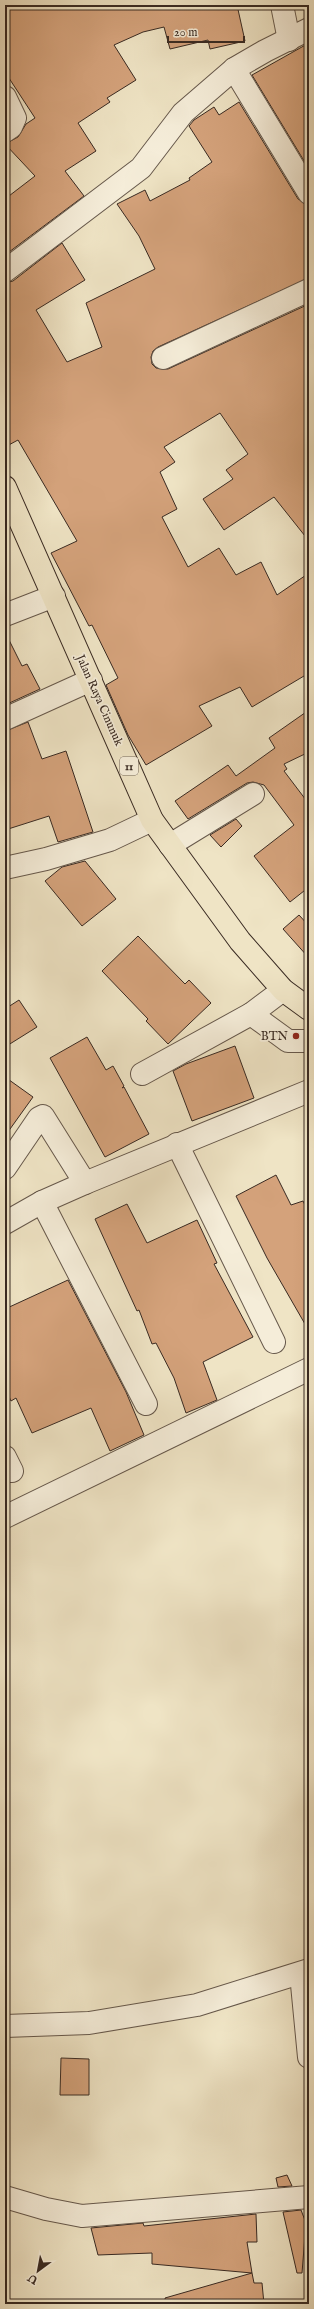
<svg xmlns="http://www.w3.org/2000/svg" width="314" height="2309" font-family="'IM FELL English',serif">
  <rect width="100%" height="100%" fill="#efe4c5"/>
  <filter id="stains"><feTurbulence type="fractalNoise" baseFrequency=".005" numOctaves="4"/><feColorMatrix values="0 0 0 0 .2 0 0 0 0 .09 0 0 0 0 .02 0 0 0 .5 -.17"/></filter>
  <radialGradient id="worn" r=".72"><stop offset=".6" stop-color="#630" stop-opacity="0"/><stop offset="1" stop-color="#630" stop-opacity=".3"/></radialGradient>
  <g fill="#d4a27b" stroke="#392a22">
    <path d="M5,5h232l8,36 -35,8 -2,-9 -38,9 -6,-22 -21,5 -29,13 22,35 -29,18 3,4 -32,21 18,28 -31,20 19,25 -79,59v-56l30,-23 -30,-32 13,-7 8,-13 9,-6 -30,-46z"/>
    <path d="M309,43v126l-57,-94z"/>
    <path d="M239,102l59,97 11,6v73l-151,69 -5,4 -2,6 1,7 4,4 12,1 141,-65v237l-35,-44 -50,33 -21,-31 30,-20 -7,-9 22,-16 -28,-41 -56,34 11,15 -15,10 17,37 -15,8 26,50 31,-19 17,27 25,-13 16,33 32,-22v100l-57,34 -12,-20 -41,19 13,20 -66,39 -18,-30 -22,-50 12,-7 -26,-53 -3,1 -38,-73 26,-12 -59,-101 -13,7v-164l8,-2 49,-38 23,37 -49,30 31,52 35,-15 -16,-44 69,-34 -16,-33 -22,-32 28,-14 5,11 40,-21 -1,-2 23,-16 -23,-36 5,-6 20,-13 5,8z"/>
    <path d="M5,632l17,34 5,-2 13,25 -35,16z"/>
    <path d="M309,710v42l-25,12 3,5 -3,2 25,33v83l-19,15 -36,-46 40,-31 -30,-40 -11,-3 -6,1 -59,36 -13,-18 53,-36 8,11 39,-28 -6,-10z"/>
    <path d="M28,722l14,37 24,-8 27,81 -35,10 -9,-26 -44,14v-99z"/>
    <path d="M236,819l6,7 -21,21 -11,-12z"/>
    <path d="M85,861l31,38 -34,27 -37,-45 17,-14z"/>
    <path d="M299,915l10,11v32l-26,-29z"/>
    <path d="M138,936l47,48 4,-4 22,23 -43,41 -22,-23 2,-2 -46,-48z"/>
    <path d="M19,1000l18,27 -32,20v-38z"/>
    <path d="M87,1037l19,33 7,-4 11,20 -2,2 2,-1 25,47 -44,23 -55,-99z"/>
    <path d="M235,1046l19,52 -62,23 -19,-50 13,-7z"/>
    <path d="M5,1077l28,20 -28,39z"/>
    <path d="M276,1175l15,30 12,-4 6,12v118l-42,-73 -31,-62z"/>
    <path d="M127,1204l20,39 50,-23 20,43 -3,1 39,73 -50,25 14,38 -31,13 -12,-35 -18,-35 -4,1 -13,-34 -2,1 -42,-92z"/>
    <path d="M68,1280l58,112 18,43 -34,16 -19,-43 -59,25 -16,-35 -5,3 -6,-13v-79z"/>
    <path d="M61,2058l28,1v36h-29z"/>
    <path d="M287,2175l5,11 -14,1 -2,-9z"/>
    <path d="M301,2210l5,13 -4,50h-5l-14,-61z"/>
    <path d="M256,2214l1,28h-10l5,31 -100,-9v-11l-54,2 -7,-27 52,-5 1,3z"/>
    <path d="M252,2273l2,10h8l2,21h-98l-1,-6z"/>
  </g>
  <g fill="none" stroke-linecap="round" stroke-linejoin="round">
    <g stroke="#66584b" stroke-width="24">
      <g id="minor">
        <path d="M282,5l7,35"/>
        <path d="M234,69l75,124"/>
        <path d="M5,97l10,21 -4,9 -6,4"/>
        <path d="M5,271l136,-103 42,-55 51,-44 31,-18 44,-22"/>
        <path d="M163,358l146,-68"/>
        <path d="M5,615l49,-19"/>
        <path d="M5,719l86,-39"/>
        <path d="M170,845l83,-51"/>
        <path d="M5,868l41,-9 64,-19 42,-20"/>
        <path d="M251,1014l37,27h21"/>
        <path d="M142,1074l109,-60 32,-24"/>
        <path d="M177,1144l97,198"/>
        <path d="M5,1168l34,-50 4,-2 42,67"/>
        <path d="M42,1202l104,202"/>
        <path d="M5,1223l37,-21 43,-19 224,-92"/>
        <path d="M5,1457l7,14"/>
        <path d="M5,1517l304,-148"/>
        <path d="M301,1974l8,83"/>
        <path d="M5,2026l84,-3 108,-18 112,-35"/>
        <path d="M5,2197l41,12 36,7 227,-19"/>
      </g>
    </g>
    <g stroke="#392a22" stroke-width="24">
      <path id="highway" d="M5,487l147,333 88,121 43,49 26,19"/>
    </g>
    <use href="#minor" stroke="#f5edd9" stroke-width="22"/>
    <use href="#highway" stroke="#efe4c5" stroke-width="22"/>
  </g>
  <circle fill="#8f2418" stroke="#f5edd9" stroke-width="1.5" cx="296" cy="1036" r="4"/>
  <g text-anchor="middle" stroke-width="3.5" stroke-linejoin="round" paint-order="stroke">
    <rect fill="#f5edd9" stroke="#716459" stroke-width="1" x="120" y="757" width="18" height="18" rx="3"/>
    <g font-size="11" font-weight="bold" fill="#392a22">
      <text x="129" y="770">11</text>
    </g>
    <g font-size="12" fill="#392a22" stroke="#f5edd9">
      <text transform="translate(100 700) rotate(66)" y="4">Jalan Raya Cinunuk</text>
    </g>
    <g font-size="12" fill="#392a22" stroke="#f5edd9" text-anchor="end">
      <text x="288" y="1040">BTN</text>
    </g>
  </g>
  <rect width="314" height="2309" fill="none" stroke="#efe4c5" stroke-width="20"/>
  <rect x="6" y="6" width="302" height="2297" fill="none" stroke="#392a22" stroke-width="2"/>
  <rect x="10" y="10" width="294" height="2289" fill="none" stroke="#392a22"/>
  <g transform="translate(38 2271) rotate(212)" stroke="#f5edd9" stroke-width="3" paint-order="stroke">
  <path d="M0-3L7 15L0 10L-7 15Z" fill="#392a22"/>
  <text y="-6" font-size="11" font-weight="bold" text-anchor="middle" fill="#392a22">U</text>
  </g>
  <path d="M168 36v6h76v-6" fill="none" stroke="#392a22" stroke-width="2"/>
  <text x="174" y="36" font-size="12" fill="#392a22" stroke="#f5edd9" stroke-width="3" paint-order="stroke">20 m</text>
  <rect width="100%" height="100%" filter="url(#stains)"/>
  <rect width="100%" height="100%" fill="url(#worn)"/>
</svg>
